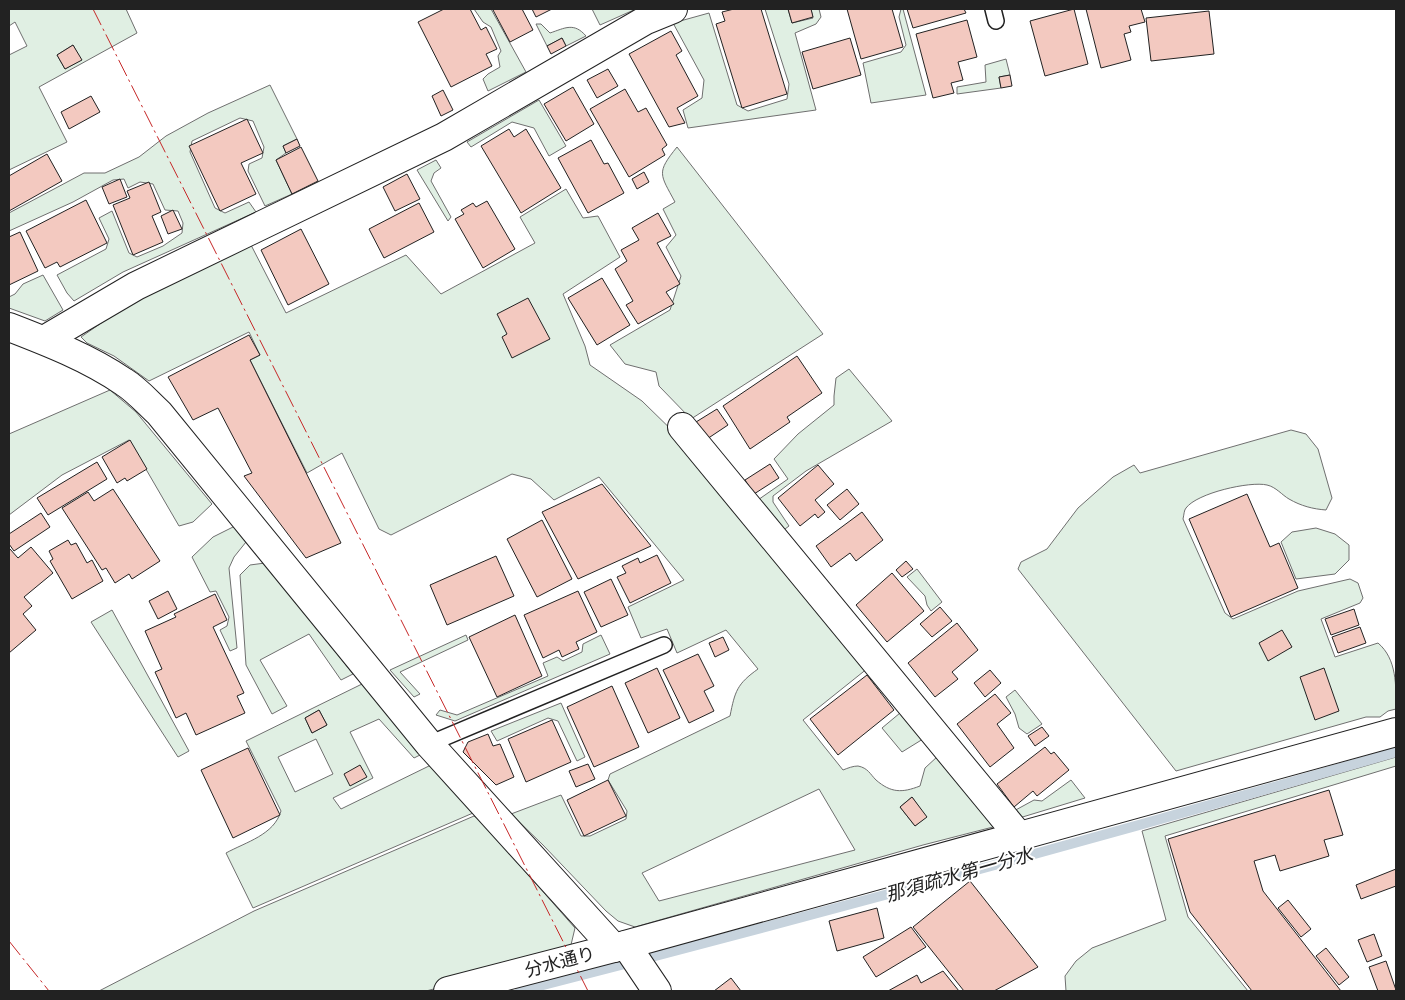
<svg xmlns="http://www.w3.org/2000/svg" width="1405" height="1000" font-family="'Asap Condensed','Noto Sans JP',sans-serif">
  <rect width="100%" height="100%" fill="#fff"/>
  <g fill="#e0efe3" stroke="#6f6f6f" fill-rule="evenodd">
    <path d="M9,9h117l11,24 -98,54 28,55 -58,28v-115l18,-9 -12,-24 -6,4zM73,45l8,15 -16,9 -8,-14z"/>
    <path d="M474,9h17l35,63 -38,19 -5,-12 5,-5 12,-7 -2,-11 3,-5 -10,-24 -8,-5z"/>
    <path d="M592,9h44l-36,16z"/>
    <path d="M765,9h23l4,14 21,-5 -2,-9h8l2,8 -5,7 -21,9 21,77 -128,18 -5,-18 19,-12 2,-18 -31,-57 36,-10 28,92 11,6 39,-12 2,-15z"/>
    <path d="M901,9h2l23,86 -55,8 -8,-40 38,-11 5,-7 -7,-28z"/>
    <path d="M536,24h5l9,9c15,-5 24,-11 36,3l-20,10 -4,-8 -15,8z"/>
    <path d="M1006,59l4,16 -11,2 2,11 -44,6v-7l29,-5 -1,-17z"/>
    <path d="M270,85l27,54 -14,7 3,7 -10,7 16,34 -27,12 -17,-35 1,-7 13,-6 2,-11 -11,-26 -13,-3 -48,23 -2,11 25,56 10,5 24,-11 7,10 -133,60 -49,29 -7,-8 -10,-18 49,-26 3,-10 -10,-21 13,-7 17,42 8,4 26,-11 19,-13 1,-10 -5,-12 -13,-1 -12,-26 -13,-2 -12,6 -4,-9 -11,1 -40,22 -64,29v-18l75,-40h21l34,-16 27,-21 42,-23z"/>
    <path d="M539,100l27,46 -17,10 -15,-28 -22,-6 -41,25 -4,-5z"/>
    <path d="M677,147l146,187 -132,85 -32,-33 -3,-14 -31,-8 -15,-19 60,-35 11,-34 -15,-29 10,-12 -13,-26 12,-7c-15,-28 -19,-29 2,-55z"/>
    <path d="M436,160l5,8 -7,5 -3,8 20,36 -3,4 -31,-51z"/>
    <path d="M566,189l17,29 15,-2 22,41 -57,37 22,52 5,19 52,36 43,42 183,225 -65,52 40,50c5,-2 10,-4 15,-4 10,2 12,8 18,14 15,13 26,13 44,6l5,-18 13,-12 55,71 -70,18 -288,82 -17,-6 -12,-10 -63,-66 -32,-31 50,-19 20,41h9l36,-17 1,-8 -19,-31 2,-6 120,-58c5,-25 7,-32 28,-47l-32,-39 -49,23 -10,-24 -26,9 -13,-31 56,-27 -85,-103 -45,23 -23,-21 -19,-5 -121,61 -12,-6 -37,-76 -35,20 -57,-113 10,-5 -11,-23 -100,49 -35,-25 -27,-13 -6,-6 49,-34 121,-58 35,68 120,-58 35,39 94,-51 -15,-26zM819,789l36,61 -196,51 -17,-28zM912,797l14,20 -11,9 -15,-19z"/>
    <path d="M43,275l20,35 -18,11 -36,-13v-11l6,-3 8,-10z"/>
    <path d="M849,369l43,52 -86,50 -33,25v6l16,24 -8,6 -26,-30 33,-23 -14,-20 24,-25 36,-29v-9l2,-18z"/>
    <path d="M110,390l26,22 76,92 -19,18 -14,4 -50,-86 -67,35 -53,40v-81z"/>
    <path d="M1291,430l15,4 12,15 14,49 -6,12c-13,-1 -25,-4 -37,-11 -7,-4 -13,-12 -22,-14 -17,-4 -70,8 -81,23 -2,2 -2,7 -3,11l42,94 8,6 65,-28 52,-12 8,4 5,15 -3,5 -39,16 14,38 43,-14c19,16 18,43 18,66l-8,2 -8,6h-14l-190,54 -158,-202 3,-7 26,-13 31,-41 35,-31 21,-12 6,8z"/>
    <path d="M235,526l11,16 -12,15 -5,11 8,80 -7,3 -10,-21 7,-4 2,-9 -13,-26 -6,1 -18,-35 21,-20z"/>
    <path d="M1316,528l19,6 14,11v15l-14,14 -39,5 -15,-37 11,-10z"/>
    <path d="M265,563l88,111 -12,6 -32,-46 -49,26 27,46 -15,8 -26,-49 -6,-90 10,-10z"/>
    <path d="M917,569l25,33 -11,9 -4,-6 -2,-9 -18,-19z"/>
    <path d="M112,610l77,141 -11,6 -87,-135z"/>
    <path d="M466,635l2,5 -68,32 20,22 -6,3 -24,-27z"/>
    <path d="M601,635l9,19 -155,67 -19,-6 4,-5 17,5 91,-39 -5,-13 14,-6 6,4 19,-9 1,-8z"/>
    <path d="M362,684l60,70 -8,4 -35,-39 -29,13 23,46 -40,20 8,11 90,-44 42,48 -220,95 -27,-55c20,-11 48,-18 55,-42l-35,-70zM319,710l8,15 -15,8 -7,-15zM316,739l17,35 -38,18 -17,-35z"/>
    <path d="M1015,690l27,34 -15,10 -8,-6 -4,-14 -9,-17z"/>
    <path d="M561,703l24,54 -8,4 -19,-40 -10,-3 -51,23 -6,-10z"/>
    <path d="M900,713l23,26 -21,13 -20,-24z"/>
    <path d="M1396,757v9l-231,70 23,81 60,74h-182l-1,-15 11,-15 16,-13 74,-28 -24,-89z"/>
    <path d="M1071,780l14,18 -69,21 -4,-7 22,-12 8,1z"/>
    <path d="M474,816l5,3 96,109 -5,21 -19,10 -125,32h-327l155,-80z"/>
  </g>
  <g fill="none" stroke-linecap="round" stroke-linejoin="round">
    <path stroke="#c7d3dd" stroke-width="10" d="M520,991c293,-75 585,-155 876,-239"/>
  </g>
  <g fill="#f3c9c0" stroke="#222">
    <path d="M444,9h26l11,21 5,-3 11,22 -11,5 6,12 -41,21 -33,-65z"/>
    <path d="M496,9h26l11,21 -23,12 -17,-32z"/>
    <path d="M532,9h20l-16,8z"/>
    <path d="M734,9h27l26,85 -45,14 -26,-84 9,-3 -3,-9z"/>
    <path d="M788,9h23l2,8 -21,6z"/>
    <path d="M847,9h45l11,38 -42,12z"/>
    <path d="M907,9h57l2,4 -53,15z"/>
    <path d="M1074,9l14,55 -43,12 -15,-55z"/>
    <path d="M1086,9h55l4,13 -16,4 2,6 -7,2 7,26 -30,8z"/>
    <path d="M1209,11l5,43 -63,7 -5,-43z"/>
    <path d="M967,20l10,37 -19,5 5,18 -12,3 3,10 -21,5 -17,-64z"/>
    <path d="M671,31l11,20 -6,4 22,41 -21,12 8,15 -16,4 -40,-73z"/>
    <path d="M562,38l4,8 -15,8 -4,-8z"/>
    <path d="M850,38l11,37 -48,14 -11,-37z"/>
    <path d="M73,45l9,15 -17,9 -8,-14z"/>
    <path d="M608,69l10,17 -21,12 -10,-18z"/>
    <path d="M1010,75l2,11 -11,2 -2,-11z"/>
    <path d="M573,87l21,37 -28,17 -22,-37z"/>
    <path d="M625,89l13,23 8,-4 21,37 -5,4 3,6 -36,22 -39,-68z"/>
    <path d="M443,90l10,20 -12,6 -9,-20z"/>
    <path d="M91,96l9,16 -31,17 -8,-17z"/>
    <path d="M247,119l16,34 -22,10 15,31 -36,17 -31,-65z"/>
    <path d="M509,129l5,8 12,-8 35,59 -40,25 -40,-67z"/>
    <path d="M297,139l3,7 -14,7 -3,-7z"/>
    <path d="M591,140l13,24 4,-1 16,30 -36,20 -30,-55z"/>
    <path d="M301,147l17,34 -26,13 -16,-34z"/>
    <path d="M47,154l15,27 -53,30v-35z"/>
    <path d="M644,172l5,10 -12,7 -5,-10z"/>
    <path d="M407,174l13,25 -25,12 -12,-24z"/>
    <path d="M120,179l7,18 -18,7 -7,-17z"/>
    <path d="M149,182l12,30 -9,4 11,26 -30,13 -20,-50 17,-7 -3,-7z"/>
    <path d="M86,200l21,43 -47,24 -3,-5 -12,6 -19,-37z"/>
    <path d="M487,201l28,48 -32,19 -28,-49 9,-5 -3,-4 12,-7 3,4z"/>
    <path d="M419,203l15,29 -50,26 -15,-29z"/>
    <path d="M173,210l9,19 -14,5 -7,-18z"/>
    <path d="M658,213l13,23 -14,7 23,41 -14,8 8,12 -36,20 -12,-19 7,-4 -18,-32 12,-8 -6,-11 18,-10 -7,-12z"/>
    <path d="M301,229l28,55 -41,21 -27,-55z"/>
    <path d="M20,232l18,39 -29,14v-48z"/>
    <path d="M602,278l28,47 -33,20 -29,-47z"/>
    <path d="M528,298l22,41 -38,19 -10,-21 5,-3 -10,-20z"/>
    <path d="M249,335l11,20 -10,5 91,183 -35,15 -62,-82 8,-3 -34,-65 -25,12 -25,-43z"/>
    <path d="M797,356l25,37 -35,24 3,5 -40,27 -27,-43z"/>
    <path d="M717,409l11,16 -21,14 -11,-17z"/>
    <path d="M130,440l17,29 -20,12 -2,-3 -8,5 -15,-26z"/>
    <path d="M97,462l10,17 -59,36 -11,-17z"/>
    <path d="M770,464l9,14 -25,16 -9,-14z"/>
    <path d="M818,465l16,19 -19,16 10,12 -7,6 -3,-4 -15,12 -22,-28z"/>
    <path d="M602,484l49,62 -73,33 -36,-67z"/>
    <path d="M113,489l47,72 -28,18 -3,-5 -14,9 -9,-15 -4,2 -40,-62 26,-16 6,9z"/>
    <path d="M847,489l12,15 -19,16 -13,-15z"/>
    <path d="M1247,494l23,53 9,-4 19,45 -67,29 -42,-98z"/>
    <path d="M862,512l21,28 -27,21 -6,-8 -19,14 -15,-21z"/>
    <path d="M41,513l9,14 -36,24 -5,-7v-10z"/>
    <path d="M542,520l30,59 -35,18 -30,-58z"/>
    <path d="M68,540l3,5 5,-2 11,20 5,-3 11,21 -31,18 -22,-38 3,-2 -4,-8z"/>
    <path d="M31,547l22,26 -29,24 8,9 -9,8 13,16 -27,23v-103l1,-1 8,9z"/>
    <path d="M657,555l14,28 -41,20 -13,-26 9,-4 -4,-7 16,-8 2,5z"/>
    <path d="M496,556l18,40 -67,29 -17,-40z"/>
    <path d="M906,561l7,8 -11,8 -6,-7z"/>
    <path d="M892,573l32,38 -37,31 -31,-37z"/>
    <path d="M611,579l17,36 -27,12 -17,-35z"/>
    <path d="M168,591l9,18 -19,10 -9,-18z"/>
    <path d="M578,591l19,41 -21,10 3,7 -17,8 -3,-7 -16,8 -19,-43z"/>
    <path d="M215,594l12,26 -14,7 31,66 -7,3 8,17 -49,22 -10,-22 -10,5 -21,-46 7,-3 -17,-38 31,-14 -2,-3z"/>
    <path d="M940,607l12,14 -20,16 -12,-13z"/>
    <path d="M1354,609l5,16 -28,10 -6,-16z"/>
    <path d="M515,615l27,61 -45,21 -28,-60z"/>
    <path d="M957,623l21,27 -26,22 6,7 -23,18 -27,-34z"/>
    <path d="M1360,627l6,16 -28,10 -6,-16z"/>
    <path d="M1282,630l10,17 -24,14 -9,-18z"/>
    <path d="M723,637l6,13 -14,7 -6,-14z"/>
    <path d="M698,654l16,32 -10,5 10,20 -25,12 -26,-53z"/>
    <path d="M657,668l23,50 -32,15 -23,-50z"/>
    <path d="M1324,668l15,43 -24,9 -15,-43z"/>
    <path d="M990,670l11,13 -16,14 -11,-14z"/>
    <path d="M867,675l27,35 -56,45 -28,-36z"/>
    <path d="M612,686l27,61 -45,20 -27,-60z"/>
    <path d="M995,694l16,19 -14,11 17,24 -24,19 -33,-43z"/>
    <path d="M319,710l8,15 -15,8 -7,-15z"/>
    <path d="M552,720l19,42 -45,20 -18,-43z"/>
    <path d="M1042,727l7,9 -14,10 -7,-10z"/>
    <path d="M488,734l5,12 7,-2 14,33 -18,8 -33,-33 5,-10z"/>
    <path d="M1045,747l6,7 3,-2 15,18 -32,26 -4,-5 -19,16 -17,-23z"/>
    <path d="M248,748l32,67 -47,23 -32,-68z"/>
    <path d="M588,764l7,15 -19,8 -7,-16z"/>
    <path d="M360,765l7,12 -17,9 -6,-12z"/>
    <path d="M608,780l18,36 -42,20 -17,-36z"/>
    <path d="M1329,790l14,45 -19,5 5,16 -49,15 -5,-16 -21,6 9,30 78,100h-89l-62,-79 -22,-73z"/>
    <path d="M912,797l15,20 -12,9 -15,-19z"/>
    <path d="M1396,869v17l-35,13 -5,-14z"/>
    <path d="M970,881l68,86 -44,24h-30l-51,-64z"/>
    <path d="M1288,900l23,29 -10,8 -23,-29z"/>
    <path d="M877,908l7,30 -47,13 -8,-30z"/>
    <path d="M911,927l15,20 -50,30 -13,-20z"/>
    <path d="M1374,934l8,22 -15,6 -9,-22z"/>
    <path d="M1326,948l23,29 -10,8 -23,-29z"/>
    <path d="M1386,961l10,29v1h-18l-9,-24z"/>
    <path d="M943,971l16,20h-71l29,-16 4,8z"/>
    <path d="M731,978l10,13h-27z"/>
  </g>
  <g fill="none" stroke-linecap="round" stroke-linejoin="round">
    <g stroke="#222" stroke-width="18">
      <g id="service">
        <path d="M993,9l3,12"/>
        <path d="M429,744l235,-99"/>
      </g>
    </g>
    <g stroke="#222" stroke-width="30">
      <g id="minor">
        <path d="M44,340l92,-54 308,-149 202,-117 27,-11"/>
        <path d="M682,427l338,410"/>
        <path d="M626,945l31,46"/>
        <path d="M448,991l166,-43"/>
      </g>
    </g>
    <g stroke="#222" stroke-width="30">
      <path id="tertiary" d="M9,327c39,15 80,31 115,55 13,8 24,21 35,31l270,331 185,204 782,-216"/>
    </g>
    <use href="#service" stroke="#fff" stroke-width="15"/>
    <use href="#minor" stroke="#fff" stroke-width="28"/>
    <use href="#tertiary" stroke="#fff" stroke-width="28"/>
    <g stroke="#c62828" stroke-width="1" stroke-dasharray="18 4 2.5 4" stroke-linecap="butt">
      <path d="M93,9l495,982"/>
      <path d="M9,941l40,50"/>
    </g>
  </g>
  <g text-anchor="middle" stroke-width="4" stroke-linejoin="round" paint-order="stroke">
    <g font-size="18" fill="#222" stroke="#fff">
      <text transform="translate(560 962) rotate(-15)" y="6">分水通り</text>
    </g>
    <g font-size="19" font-style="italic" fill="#222" stroke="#fff">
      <text transform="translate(959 874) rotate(-16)" y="7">那須疏水第一分水</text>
    </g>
  </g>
  <rect width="1405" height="1000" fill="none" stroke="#222222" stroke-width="20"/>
</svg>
